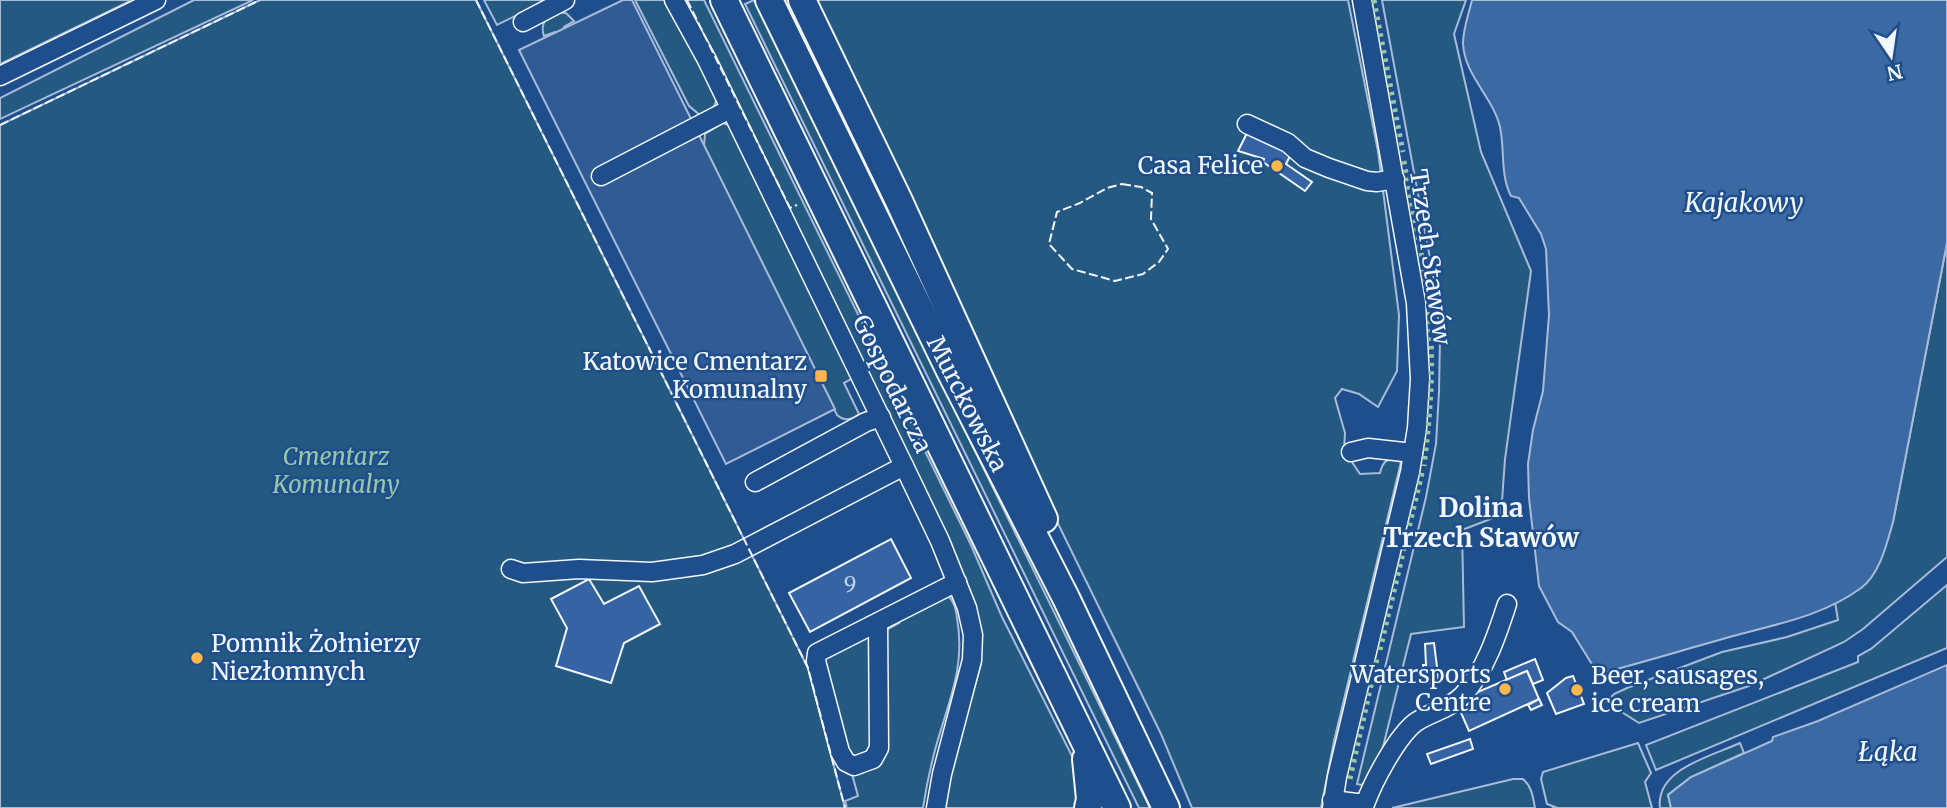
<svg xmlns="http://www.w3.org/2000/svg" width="1947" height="808" font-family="Merriweather,serif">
  <rect width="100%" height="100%" fill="#1f4e8c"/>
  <g fill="#245a82" stroke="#a8bbd7" stroke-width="2">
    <path d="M0,0h132l-132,64z"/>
    <path d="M194,0h59l-253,119v-21z"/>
    <path d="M260,0h216l332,668 37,140h-845v-683z"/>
    <path d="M484,0h63l-50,25z"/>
    <path d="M635,0h30l19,31 32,65c1,12 -6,15 -16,19l-11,-9z"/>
    <path d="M683,0h21l267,545 31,72 77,153 -1,38h-132l1,-17 8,-36 26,-91v-34l-7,-29 -41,-92z"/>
    <path d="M754,0l396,808h-11l-394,-804z"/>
    <path d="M784,0h6l128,269 -3,-1z"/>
    <path d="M812,0h536l30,151 21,164 -2,56 -19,36 -19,-13 -17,-5 -7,9 10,35 -1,17 16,24 20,-1c3,-13 8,-16 21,-11l-67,279 -13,67h-129l-31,-74 -163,-333z"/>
    <path d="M1382,0h84l-12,34 27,118 50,119 -26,188 -4,56 -39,15 2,97 -53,7 -29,117 -14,31 -7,3 -4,-1 69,-287 10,-53 3,-52 1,-55 -6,-57z"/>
    <path d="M554,12l12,1 8,8 -10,6 53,107 -8,4 -54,-106 -11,4c-4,-11 1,-18 10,-24z"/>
    <path d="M723,123l8,3 122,252 -9,5 15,31c-7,6 -14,8 -22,1l-133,-269 1,-12z"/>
    <path d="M1947,243v314l-84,72 -19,13 -95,44 -110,37 -33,-21 8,-8 13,-6 95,-36 65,-15 51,-17 -3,-18 27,-15 22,-37 9,-28z"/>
    <path d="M1947,585v63l-291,122 -10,-25 212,-83v-6l13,-7z"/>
    <path d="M946,595c8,4 10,14 11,23 9,50 -9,84 -22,132 -5,19 -9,38 -12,58h-76l-2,-7 13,-5 -6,-22 25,-11 9,-133 13,-7 7,-11z"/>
    <path d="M870,636l1,116 -14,6 -10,-4 -25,-97z"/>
    <path d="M1638,743l13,30 -6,9 7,26h-100l3,-1 -8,-3 -6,-25 2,-7z"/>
    <path d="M1740,743l4,10 -53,24 -23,18 3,13h-11c-5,-39 52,-52 80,-65z"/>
    <path d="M1513,779h10c9,8 10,18 12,29h-143z"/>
  </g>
  <path fill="#305b95" stroke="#a8bbd7" stroke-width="2" d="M623,0h9l203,409 -109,55 -207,-414z"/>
  <g fill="#3b69a3" stroke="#a8bbd7" stroke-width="2">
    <path d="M1472,0h475v243l-54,279c-6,21 -13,52 -32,66 -39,29 -89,37 -135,50 -43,12 -85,25 -128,36l-26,-42 -14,-10 -19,-36 -10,-88 -1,-34 5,-34 10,-39 6,-76 -3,-66 -5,-15 -22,-36 -8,-2c-11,-21 -6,-46 -11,-69 -7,-30 -36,-52 -37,-84 0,-14 6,-30 9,-43z"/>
    <path d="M1947,665v143h-276l-3,-13 23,-18 81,-36 1,-4 45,-16z"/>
  </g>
  <g fill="#3563a3" stroke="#f2f6ff" stroke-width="2">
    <path d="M1248,131l44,21 -6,12 26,18 -7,9 -42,-29 1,-3 -26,-8z"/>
    <path d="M891,539l20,39 -101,54 -21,-39z"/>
    <path d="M589,579l15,25 35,-18 21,38 -36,19 -13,40 -55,-17 11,-38 -16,-29z"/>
    <path d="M1434,643l5,40h-15l-1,-18h3l-1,-21z"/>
    <path d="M1535,659l8,21 -10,4 -6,-13 -20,9 -3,-8z"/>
    <path d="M1527,671l12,28 -70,32 -11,-25 8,-9z"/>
    <path d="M1573,676l11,28 -28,10 -9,-21 19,-15z"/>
    <path d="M1539,699l3,6 -11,5 -3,-5z"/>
    <path d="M1470,739l3,10 -42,15 -4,-10z"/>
  </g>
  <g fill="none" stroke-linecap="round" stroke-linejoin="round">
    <g stroke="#f2f6ff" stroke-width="21">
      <g id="minor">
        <path d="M674,0l33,60 197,406 36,75 27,67 6,27 -1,25 -30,114 -6,34"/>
        <path d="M523,22l42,-22"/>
        <path d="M0,76l156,-76"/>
        <path d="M1247,124l41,19 17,15 24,10 38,13 10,1 18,-3"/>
        <path d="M601,176l129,-67"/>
        <path d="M1351,452l17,-4 45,5"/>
        <path d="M755,482l111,-60 15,-5"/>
        <path d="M511,569l12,4 56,-4 73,3 51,-7 32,-11 169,-88"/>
        <path d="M878,622l1,126 -6,11 -19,7 -8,-4 -6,-10 -24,-91 1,-8 140,-71"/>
        <path d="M1332,800l33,4c8,-22 32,-68 51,-82 15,-10 34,-13 47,-27 22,-24 34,-60 44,-91"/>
        <path d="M1332,808l5,-31 73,-305 7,-44 3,-49 -4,-76 -54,-303"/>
      </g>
    </g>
    <g stroke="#f2f6ff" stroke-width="30">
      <g id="highway">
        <path d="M724,0l393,808"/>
        <path d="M769,0l181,371 116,227 100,210"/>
        <path d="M802,0l97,201 145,318"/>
        <path d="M1086,759l4,40 -2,9"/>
      </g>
    </g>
    <use href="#minor" stroke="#1f4e8c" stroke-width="18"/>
    <use href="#highway" stroke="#1f4e8c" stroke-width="26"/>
    <g stroke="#97c8a6" stroke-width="5" stroke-dasharray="3.5 5" stroke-linecap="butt">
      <path d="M1374,0l29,152"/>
      <path d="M1404,161c9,53 22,106 26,160 4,49 0,97 -6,145"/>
      <path d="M1380,650l43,-181"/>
      <path d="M1350,779l27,-120"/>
    </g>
    <g stroke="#f2f6ff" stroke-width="2" stroke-dasharray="9 3.5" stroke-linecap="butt">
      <path d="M476,0l332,668 37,140"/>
      <path d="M687,0l103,208 7,-3"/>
      <path d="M0,125l260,-125"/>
      <path d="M1122,184l19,3 11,6 -1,26 17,30 -9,13 -16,12 -28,7 -43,-12 -23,-25 8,-32 23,-9 27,-15z"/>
    </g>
  </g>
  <g fill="#ffb74d" stroke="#1f4e8c" stroke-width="2.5">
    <circle cx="1277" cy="166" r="7"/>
    <rect x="814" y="369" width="14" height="14" rx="3.5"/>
    <circle cx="197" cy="658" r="7"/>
    <circle cx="1505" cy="689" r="7"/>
    <circle cx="1577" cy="690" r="7"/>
  </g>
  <g text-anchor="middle" stroke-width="5" stroke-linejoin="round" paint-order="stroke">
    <g font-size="21" fill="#c3d1e8">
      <text x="850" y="592">9</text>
    </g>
    <g font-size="24" fill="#f2f6ff" stroke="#1f4e8c" text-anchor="end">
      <text x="1263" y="174">Casa Felice</text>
      <text x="807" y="370">Katowice Cmentarz<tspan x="807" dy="28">Komunalny</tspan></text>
      <text x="211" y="652" text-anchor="start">Pomnik Żołnierzy<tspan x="211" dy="28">Niezłomnych</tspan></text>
      <text x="1491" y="683">Watersports<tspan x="1491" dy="28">Centre</tspan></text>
      <text x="1591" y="684" text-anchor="start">Beer, sausages,<tspan x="1591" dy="28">ice cream</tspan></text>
    </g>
    <g font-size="24" fill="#f2f6ff" stroke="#1f4e8c">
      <text transform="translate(1430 257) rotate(82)" y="8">Trzech Stawów</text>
      <text transform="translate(892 384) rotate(64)" y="8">Gospodarcza</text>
      <text transform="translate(967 404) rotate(63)" y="8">Murckowska</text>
    </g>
    <g font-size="24" font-style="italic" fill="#97c8a6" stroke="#1f4e8c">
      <text x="336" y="465">Cmentarz<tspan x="336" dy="28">Komunalny</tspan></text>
    </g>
    <g font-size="26" font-style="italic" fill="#f2f6ff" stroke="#1f4e8c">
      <text x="1744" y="212">Kajakowy</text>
      <text x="1888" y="761">Łąka</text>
    </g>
    <g font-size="26" font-weight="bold" fill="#f2f6ff" stroke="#1f4e8c">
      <text x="1481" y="517">Dolina<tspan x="1481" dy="30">Trzech Stawów</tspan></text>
    </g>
  </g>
  <g transform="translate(1891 56) rotate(167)" stroke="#1f4e8c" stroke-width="5" paint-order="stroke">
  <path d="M0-5L12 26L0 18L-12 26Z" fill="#f2f6ff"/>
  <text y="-10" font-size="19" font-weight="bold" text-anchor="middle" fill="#f2f6ff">N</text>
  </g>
</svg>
